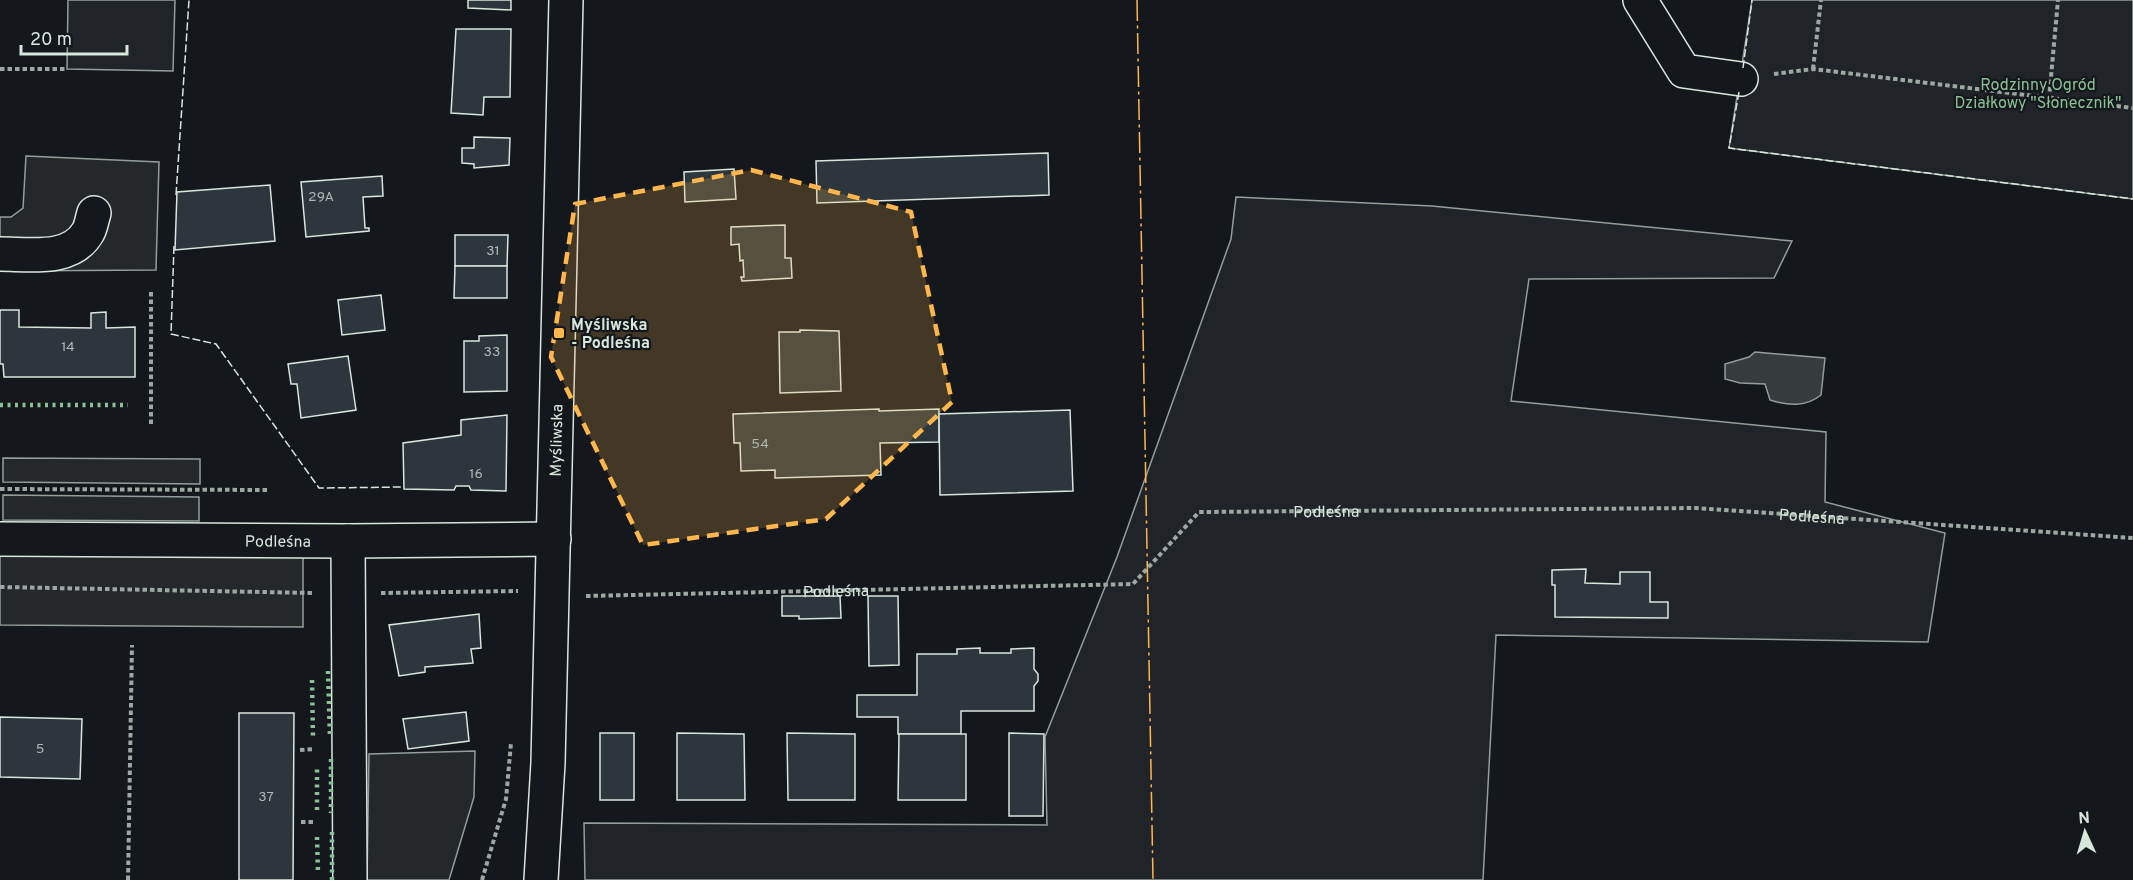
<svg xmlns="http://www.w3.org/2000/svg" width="2133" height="880" font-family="Overpass,sans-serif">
  <rect width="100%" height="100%" fill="#14181c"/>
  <g fill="#202428" stroke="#939e99" stroke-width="1.5">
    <path d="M68,0h107l-2,71 -106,-2z"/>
    <path d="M1752,0h381v199l-404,-51z"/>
    <path d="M1236,197l196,9 360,35 -18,37 -245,1 -18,122 315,31 -1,70 120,31 -17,109 -432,-7 -13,245h-898l-1,-57 463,2 -2,-88 72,-180 114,-318z"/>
  </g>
  <g fill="#24282b" stroke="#939e99" stroke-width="1.5">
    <path d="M26,156l133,6 -3,108 -156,1v-54h11l12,-9z"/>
    <path d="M3,458l197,1v25l-197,-2z"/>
    <path d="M3,495l196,2v24l-196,-1z"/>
    <path d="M0,555l303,2v70l-303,-2z"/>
    <path d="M475,751l-1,46 -25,83h-82l2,-126z"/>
  </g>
  <path fill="#363b3e" stroke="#939e99" stroke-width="1.5" d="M1755,352l70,6 -4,37c-15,12 -32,11 -51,5l-5,-16 -25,-1 -15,-4v-15l24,-7z"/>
  <g fill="#2c363c" stroke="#d8e6dc" stroke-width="1.5">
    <path d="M468,0h43v10l-43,-2z"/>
    <path d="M456,29h55l-1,68h-26l-1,18 -32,-2z"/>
    <path d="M474,137l36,1 -1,27 -35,3v-4l-12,-1v-15h12z"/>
    <path d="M1048,153l1,42 -232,8 -1,-42z"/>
    <path d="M734,169l2,30 -51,3 -1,-30z"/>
    <path d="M382,176l1,20 -20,1 2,31h4v3l-63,6 -5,-55z"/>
    <path d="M270,185l5,56 -100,9 2,-58z"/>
    <path d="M785,225v33h6l1,20 -50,3 -1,-4h3l-1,-17 -3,1 -1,-17 -8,1v-18z"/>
    <path d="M455,235h53l-1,31h-52z"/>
    <path d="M455,266h52v32h-53z"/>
    <path d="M381,295l4,35 -43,5 -4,-35z"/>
    <path d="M0,310h19v17l72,1v-15l15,-1v16l29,-1v50h-131l-1,-13h-3z"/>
    <path d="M800,330l39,1 2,60 -61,2 -1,-61h21z"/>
    <path d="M507,335v56l-43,1v-51h15v-5z"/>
    <path d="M348,356l8,54 -55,8 -4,-34h-6l-3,-20z"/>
    <path d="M879,409v2l60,-2v33l-59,1 1,32 -106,3v-8l-34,1 -1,-28h-6l-1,-29z"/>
    <path d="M1070,410l3,81 -133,4 -1,-81z"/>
    <path d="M507,415l-1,76 -35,-1 -2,-4h-13l-2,4 -50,-1 -1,-46 58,-8v-15z"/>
    <path d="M1586,569l-1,14 35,1v-12h30v30h18v16l-113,-1v-32h-3v-15z"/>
    <path d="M782,596h58l1,22 -42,1v-3h-17z"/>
    <path d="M868,596h30l1,69 -30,1z"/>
    <path d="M479,614l2,34 -10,1 2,14 -48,4v5l-26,4 -10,-51z"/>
    <path d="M980,648v5h31v-4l23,-1v21l4,5v7l-4,5v25h-73v23h-63v-17h-41v-22h60v-41h40v-5z"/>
    <path d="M466,712l3,29 -61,8 -5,-30z"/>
    <path d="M239,713h55l-1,167h-54z"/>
    <path d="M0,717l82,2 -2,60 -80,-2z"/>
    <rect x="600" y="733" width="34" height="67"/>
    <path d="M677,733l67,1 1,66h-68z"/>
    <path d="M787,733l68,1v66h-67z"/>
    <path d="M1009,733l35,1 -1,82h-34z"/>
    <path d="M899,734h67v66h-68z"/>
  </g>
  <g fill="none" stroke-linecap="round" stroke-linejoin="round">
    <g stroke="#d8e6dc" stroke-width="36">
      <g id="minor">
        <path d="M1640,0l44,71 57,8"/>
        <path d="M0,254c29,0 71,8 88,-22 3,-5 4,-13 6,-19"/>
        <path id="s2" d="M0,539l348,2 206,-2"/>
        <path d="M348,541l2,339"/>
        <path id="s3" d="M541,880l7,-117 18,-763"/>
      </g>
    </g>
    <g stroke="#9da8a2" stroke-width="4" stroke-dasharray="4.5 3" stroke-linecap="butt">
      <path d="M0,69h67"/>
      <path d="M1813,69l8,-69"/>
      <path d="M1774,74l39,-5 320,39"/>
      <path d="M2049,99l9,-99"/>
      <path d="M151,424v-135"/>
      <path d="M0,489l267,1"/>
      <path d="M0,587l314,6"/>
      <path d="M381,593l137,-2"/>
      <path id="s1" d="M586,596l547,-12 66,-72 497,-4 437,30"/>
      <path d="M300,750l15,-1"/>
      <path d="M301,822h14"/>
      <path d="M128,880l4,-235"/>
      <path d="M482,880l24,-81 5,-56"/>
    </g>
    <use href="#minor" stroke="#14181c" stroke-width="33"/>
    <g stroke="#8ac095" stroke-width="4.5" stroke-dasharray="3 4.5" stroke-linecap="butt">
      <path d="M0,405h128"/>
      <path d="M328,671l2,66"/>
      <path d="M312,680l1,58"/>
      <path d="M331,759v54"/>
      <path d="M317,810v-45"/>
      <path d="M332,832v48"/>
      <path d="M317,837l1,37"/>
    </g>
    <g stroke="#d8e6dc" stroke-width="1.5" stroke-dasharray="8 3" stroke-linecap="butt">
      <path d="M1743,68l9,-68"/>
      <path d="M1739,92l-10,56 404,51"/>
      <path d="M176,195l13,-195"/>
      <path d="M174,246l-3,88 45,10 103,144 83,-1"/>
    </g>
    <path stroke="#ffb74d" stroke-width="1.5" stroke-dasharray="21 4.5 3 4.5" stroke-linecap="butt" d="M1137,0l16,880"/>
  </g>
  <path fill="#ffb74d" fill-opacity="0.2" stroke="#ffb74d" stroke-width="4.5" stroke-dasharray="12 8" stroke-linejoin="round" d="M751,170l160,42 41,190 -126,117 -183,26 -92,-188 24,-153z"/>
  <rect fill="#ffb74d" stroke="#14181c" stroke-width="2" x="553" y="327" width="12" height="12" rx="3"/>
  <g text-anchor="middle" stroke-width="4.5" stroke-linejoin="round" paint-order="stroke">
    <g font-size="14" fill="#adbab4">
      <text x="321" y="201">29A</text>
      <text x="493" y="255">31</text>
      <text x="68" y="351">14</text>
      <text x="492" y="356">33</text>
      <text x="760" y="448">54</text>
      <text x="476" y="478">16</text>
      <text x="40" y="753">5</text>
      <text x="266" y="801">37</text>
    </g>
    <g font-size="16" fill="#8ac095" stroke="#14181c">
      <text x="2038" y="90">Rodzinny Ogród<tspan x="2038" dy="18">Działkowy "Słonecznik"</tspan></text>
    </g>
    <g font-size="16" font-weight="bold" fill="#d8e6dc" stroke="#14181c" text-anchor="start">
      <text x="571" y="330">Myśliwska<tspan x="571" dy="18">- Podleśna</tspan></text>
    </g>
    <g font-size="16" fill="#d8e6dc" stroke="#14181c">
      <text dy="6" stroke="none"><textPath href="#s3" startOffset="440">Myśliwska</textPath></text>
      <text dy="6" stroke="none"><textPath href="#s1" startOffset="772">Podleśna</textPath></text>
      <text dy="6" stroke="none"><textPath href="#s1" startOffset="1258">Podleśna</textPath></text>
      <text dy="6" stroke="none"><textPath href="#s2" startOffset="278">Podleśna</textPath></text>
      <text dy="6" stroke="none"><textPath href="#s1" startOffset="250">Podleśna</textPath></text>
    </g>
  </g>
  <g transform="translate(2085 832) rotate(356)" stroke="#14181c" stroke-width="4.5" paint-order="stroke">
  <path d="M0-4.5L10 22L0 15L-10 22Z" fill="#d8e6dc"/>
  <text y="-9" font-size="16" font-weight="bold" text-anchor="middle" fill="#d8e6dc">N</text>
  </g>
  <path d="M21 45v9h106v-9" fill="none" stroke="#d8e6dc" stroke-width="3"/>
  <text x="30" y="45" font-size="18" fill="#d8e6dc" stroke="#14181c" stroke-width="4.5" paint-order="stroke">20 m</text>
</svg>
